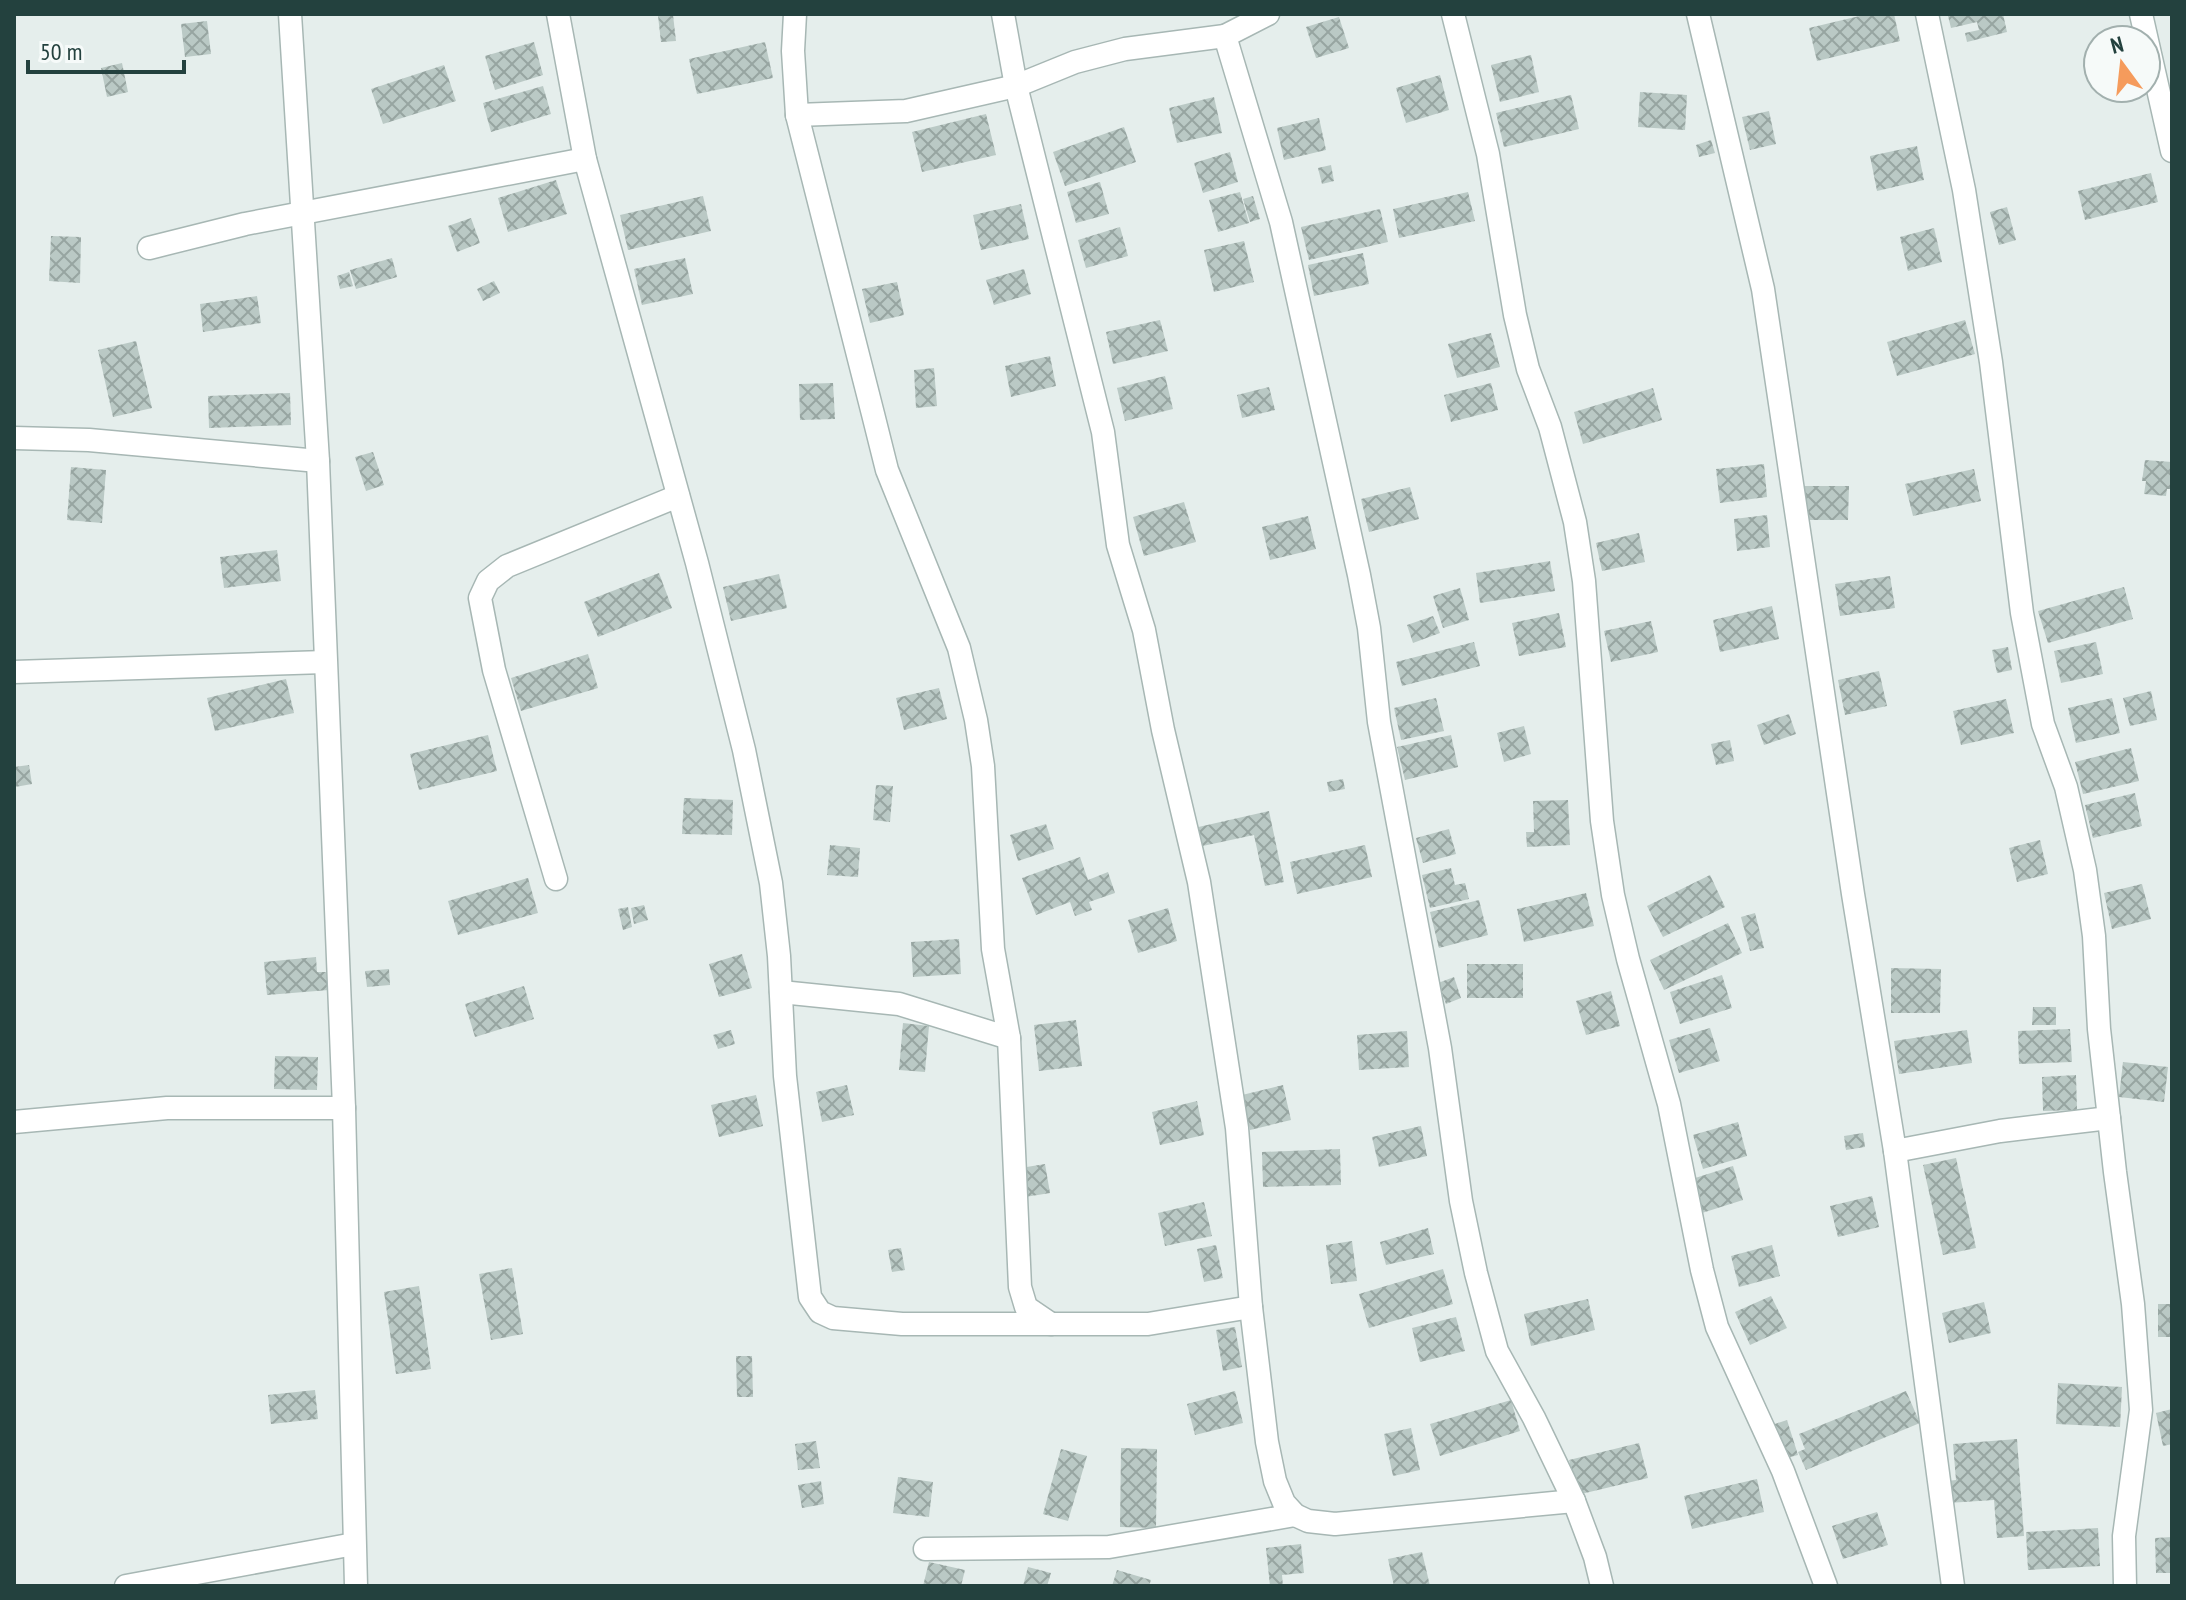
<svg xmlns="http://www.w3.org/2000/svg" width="2186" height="1600" font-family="'PT Sans Narrow',sans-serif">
  <defs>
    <pattern id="building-cross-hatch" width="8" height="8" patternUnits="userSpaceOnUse" patternTransform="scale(2)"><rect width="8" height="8" fill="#bac9c5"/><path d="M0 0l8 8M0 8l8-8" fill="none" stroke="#97a5a1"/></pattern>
  </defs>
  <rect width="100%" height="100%" fill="#e5eeec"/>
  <g fill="url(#building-cross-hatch)">
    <path d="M1868,14h26l6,27 -83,20 -8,-33z"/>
    <path d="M1958,14h45l4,18 -40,10 -2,-9 14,-3 -2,-8 -26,6 -3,-12z"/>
    <path d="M673,15l3,26 -15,1 -3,-26z"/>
    <path d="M1339,17l10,31 -33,10 -10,-31z"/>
    <path d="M207,21l4,33 -26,3 -4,-33z"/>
    <path d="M534,42l9,33 -48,15 -10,-34z"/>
    <path d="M765,42l8,36 -76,16 -8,-35z"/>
    <path d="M1531,55l8,37 -39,10 -9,-37z"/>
    <path d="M122,63l6,29 -21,5 -6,-29z"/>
    <path d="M444,65l12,36 -73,23 -12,-35z"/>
    <path d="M1440,75l9,35 -43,13 -10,-35z"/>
    <path d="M543,86l8,28 -60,18 -8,-29z"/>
    <path d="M1640,92l47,3 -2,35 -47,-3z"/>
    <path d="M1571,95l8,34 -75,18 -8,-34z"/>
    <path d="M1214,97l8,36 -45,10 -8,-35z"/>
    <path d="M1769,111l7,33 -26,6 -8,-33z"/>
    <path d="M986,114l10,41 -74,17 -10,-40z"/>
    <path d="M1319,118l7,32 -42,10 -7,-32z"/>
    <path d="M1124,127l12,35 -71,24 -12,-34z"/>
    <path d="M1711,140l4,13 -16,4 -3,-12z"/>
    <path d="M1917,146l7,34 -47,11 -7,-35z"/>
    <path d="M1230,152l8,30 -35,11 -9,-30z"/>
    <path d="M1331,165l3,16 -12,3 -4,-16z"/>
    <path d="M2151,173l7,29 -73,18 -7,-29z"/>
    <path d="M556,180l11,34 -59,18 -10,-34z"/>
    <path d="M1100,182l9,32 -33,9 -9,-31z"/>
    <path d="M1240,192l9,31 -31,9 -9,-32z"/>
    <path d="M1468,192l7,29 -76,17 -6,-29z"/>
    <path d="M703,196l8,35 -83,19 -8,-35z"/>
    <path d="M1253,196l7,23 -10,3 -7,-23z"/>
    <path d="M1021,204l8,35 -48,11 -8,-35z"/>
    <path d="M2007,207l9,33 -17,5 -9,-33z"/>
    <path d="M1380,209l8,33 -79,18 -8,-33z"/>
    <path d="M471,218l9,25 -23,9 -9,-26z"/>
    <path d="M1120,227l8,29 -42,12 -8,-28z"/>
    <path d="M1934,228l8,34 -34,9 -8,-34z"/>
    <path d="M51,236l30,1 -1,46 -31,-2z"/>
    <path d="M1244,241l10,41 -40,10 -10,-42z"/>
    <path d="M1363,253l6,31 -55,12 -6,-31z"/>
    <path d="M392,258l5,19 -41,12 -6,-19z"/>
    <path d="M685,258l8,36 -51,11 -8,-36z"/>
    <path d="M1024,269l7,25 -37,11 -8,-25z"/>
    <path d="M349,272l4,14 -13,3 -3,-13z"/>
    <path d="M494,281l6,12 -17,8 -6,-12z"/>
    <path d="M897,282l7,33 -34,8 -8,-34z"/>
    <path d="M257,296l4,27 -58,9 -3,-28z"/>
    <path d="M1160,320l8,31 -55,13 -7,-32z"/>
    <path d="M1965,320l10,34 -78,22 -10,-34z"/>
    <path d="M1491,333l9,34 -43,11 -9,-34z"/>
    <path d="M136,341l16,67 -39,9 -15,-67z"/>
    <path d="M1050,356l6,30 -45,11 -6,-31z"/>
    <path d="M934,368l3,38 -21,2 -2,-38z"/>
    <path d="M1165,376l8,33 -48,12 -8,-33z"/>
    <path d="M833,383l2,36 -35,1 -1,-36z"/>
    <path d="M1491,383l7,27 -47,12 -7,-27z"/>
    <path d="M1269,387l6,23 -33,8 -5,-23z"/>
    <path d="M1653,388l9,32 -79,24 -9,-32z"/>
    <path d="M290,393l1,32 -82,3 -1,-32z"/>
    <path d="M373,452l11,33 -18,6 -11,-34z"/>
    <path d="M2145,460l27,2v27h-5l-1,7 -22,-2 2,-13h-4z"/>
    <path d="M1764,464l3,33 -47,6 -4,-34z"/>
    <path d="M71,467l35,3 -4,53 -35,-3z"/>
    <path d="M1974,469l7,32 -68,15 -8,-32z"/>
    <path d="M1803,486h46l-1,34h-45z"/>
    <path d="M1410,487l9,32 -50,13 -8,-33z"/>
    <path d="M1184,502l12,40 -52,14 -11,-39z"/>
    <path d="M1767,515l3,32 -33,4 -3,-32z"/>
    <path d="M1308,516l8,33 -46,11 -8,-33z"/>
    <path d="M1639,533l6,29 -43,9 -6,-28z"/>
    <path d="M277,550l4,31 -57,7 -4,-31z"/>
    <path d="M1550,561l5,30 -75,12 -4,-30z"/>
    <path d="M659,573l13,35 -74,29 -14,-35z"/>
    <path d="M779,574l8,34 -56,13 -8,-34z"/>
    <path d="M1890,576l5,32 -55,8 -5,-32z"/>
    <path d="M2124,587l9,32 -85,24 -10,-32z"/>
    <path d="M1460,588l9,32 -26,8 -10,-32z"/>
    <path d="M1772,606l7,33 -59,13 -7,-32z"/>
    <path d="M1559,613l7,34 -47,9 -7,-33z"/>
    <path d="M1433,616l7,17 -27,10 -6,-18z"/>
    <path d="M1651,621l7,31 -47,10 -7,-31z"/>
    <path d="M1474,642l6,24 -78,20 -6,-24z"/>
    <path d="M2096,642l7,32 -42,9 -7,-32z"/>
    <path d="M2008,647l4,23 -15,3 -5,-23z"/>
    <path d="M588,654l10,34 -77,23 -10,-33z"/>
    <path d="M1879,671l8,35 -42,9 -7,-35z"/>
    <path d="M286,679l8,34 -79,18 -8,-33z"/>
    <path d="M939,688l8,31 -43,11 -8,-32z"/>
    <path d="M2151,691l6,29 -27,6 -7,-28z"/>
    <path d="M1436,698l8,33 -43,9 -7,-32z"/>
    <path d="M2112,698l8,35 -44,10 -8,-35z"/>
    <path d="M2006,699l8,34 -53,12 -8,-34z"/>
    <path d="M1789,714l7,20 -32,11 -7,-20z"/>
    <path d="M1524,726l7,28 -27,8 -7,-29z"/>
    <path d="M488,735l9,36 -78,19 -9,-36z"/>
    <path d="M1451,735l7,32 -53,13 -8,-33z"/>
    <path d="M1730,740l4,21 -18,4 -5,-21z"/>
    <path d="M2131,748l8,33 -56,13 -8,-32z"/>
    <path d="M29,765l3,19 -17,3 -1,-20z"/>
    <path d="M1343,779l2,10 -16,3 -2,-10z"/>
    <path d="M876,785l17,1 -3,36 -17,-2z"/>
    <path d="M2135,793l7,33 -49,12 -8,-33z"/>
    <path d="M684,798l49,2 -1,35 -50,-1z"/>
    <path d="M1568,800l2,45 -43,2 -1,-15h8l-1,-31z"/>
    <path d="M1269,811l15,71 -19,4 -11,-51 -56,12 -4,-19z"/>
    <path d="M1046,824l8,25 -36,12 -8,-26z"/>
    <path d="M1449,829l7,25 -33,9 -7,-25z"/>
    <path d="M2040,840l8,34 -31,8 -8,-34z"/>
    <path d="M830,845l30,3 -2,29 -31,-2z"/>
    <path d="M1365,845l7,32 -75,17 -7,-32z"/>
    <path d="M1080,857l8,23 20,-8 7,21 -26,9 3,8 -17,6 -5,-14 -34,13 -14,-37z"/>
    <path d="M1451,868l4,17 10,-2 4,16 -39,9 -8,-33z"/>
    <path d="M1710,875l15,32 -62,30 -16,-31z"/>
    <path d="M528,878l10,35 -80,22 -10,-34z"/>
    <path d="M2142,884l9,35 -39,10 -8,-36z"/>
    <path d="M1586,893l8,33 -70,16 -7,-33z"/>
    <path d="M1479,900l9,35 -49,13 -9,-36z"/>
    <path d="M644,905l4,15 -14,4 -3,-16z"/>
    <path d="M628,907l4,20 -9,3 -5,-21z"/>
    <path d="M1168,908l9,33 -39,12 -10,-33z"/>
    <path d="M1755,913l9,35 -14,3 -9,-34z"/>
    <path d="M1728,923l14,30 -78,37 -14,-30z"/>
    <path d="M959,939l2,35 -48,3 -2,-35z"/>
    <path d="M742,954l10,34 -33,9 -10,-33z"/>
    <path d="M316,957l1,15h11l1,18 -62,5 -3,-33z"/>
    <rect x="1467" y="964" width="56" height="34"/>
    <path d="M1891,968l50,1 -1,44h-49z"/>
    <path d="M389,969l1,16 -23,2 -2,-16z"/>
    <path d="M1722,975l10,33 -52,16 -10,-32z"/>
    <path d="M1454,977l7,21 -15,6 -8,-21z"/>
    <path d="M524,986l10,33 -59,18 -10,-33z"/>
    <path d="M1611,991l9,35 -34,9 -10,-34z"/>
    <path d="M2033,1007h23v18h-24z"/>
    <path d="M1076,1020l6,46 -43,5 -5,-46z"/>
    <path d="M903,1023l26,3 -4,46 -26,-2z"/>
    <path d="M1710,1028l10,33 -41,12 -10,-33z"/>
    <path d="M2070,1029l2,33 -53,2 -1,-33z"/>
    <path d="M731,1030l4,14 -17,5 -5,-14z"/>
    <path d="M1967,1030l5,33 -73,11 -5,-33z"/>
    <path d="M1407,1031l2,36 -50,3 -2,-35z"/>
    <path d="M275,1056l43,1 -1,33 -43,-1z"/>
    <path d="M2123,1062l45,5 -4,35 -45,-5z"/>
    <path d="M2076,1075l1,35 -34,1 -1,-34z"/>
    <path d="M847,1085l7,30 -32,7 -6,-30z"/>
    <path d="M1283,1085l8,35 -41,10 -8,-35z"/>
    <path d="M756,1095l7,31 -44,11 -8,-32z"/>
    <path d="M1197,1101l7,34 -44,10 -8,-33z"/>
    <path d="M1738,1122l9,34 -44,13 -10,-34z"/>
    <path d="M1421,1126l6,30 -48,11 -7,-30z"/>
    <path d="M1863,1133l2,14 -19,3 -2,-14z"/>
    <path d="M1340,1149l1,36 -78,2 -1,-35z"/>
    <path d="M1956,1158l20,90 -33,7 -20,-90z"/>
    <path d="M1045,1164l5,29 -31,5 -4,-29z"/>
    <path d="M1733,1166l10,34 -41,13 -10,-34z"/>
    <path d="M1872,1196l7,31 -41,10 -8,-31z"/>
    <path d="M1204,1202l8,34 -47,10 -7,-33z"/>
    <path d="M1428,1228l6,26 -48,11 -6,-23z"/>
    <path d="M1352,1241l5,40 -26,3 -5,-39z"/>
    <path d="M1216,1245l7,33 -19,4 -7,-33z"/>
    <path d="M1772,1245l8,31 -41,11 -8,-31z"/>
    <path d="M901,1248l4,22 -13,2 -4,-22z"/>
    <path d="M512,1268l11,66 -32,6 -12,-66z"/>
    <path d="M1443,1269l10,35 -84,24 -10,-34z"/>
    <path d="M419,1286l12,83 -35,5 -12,-82z"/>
    <path d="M1771,1296l16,32 -37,17 -15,-33z"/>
    <path d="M1588,1299l7,31 -64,16 -7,-32z"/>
    <path d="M1984,1302l7,31 -42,10 -7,-30z"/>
    <rect x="2158" y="1304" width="14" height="33"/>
    <path d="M1456,1317l9,34 -45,11 -8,-34z"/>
    <path d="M1235,1327l7,40 -19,4 -7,-41z"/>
    <path d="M736,1356h16l1,41h-16z"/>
    <path d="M2058,1383l64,4 -2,40 -64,-3z"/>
    <path d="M315,1390l3,29 -47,5 -3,-29z"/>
    <path d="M1235,1391l8,32 -48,12 -8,-31z"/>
    <path d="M1906,1391l14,32 -114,47 -8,-18 7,-3 -6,-15z"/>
    <path d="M1511,1400l9,31 -80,25 -10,-32z"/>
    <path d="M2172,1409v35l-9,2 -7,-33z"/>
    <path d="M1787,1420l11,35 -16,4 -10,-34z"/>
    <path d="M1411,1428l9,42 -27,6 -9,-42z"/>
    <path d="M2017,1439l7,97 -27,2 -3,-38 -46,3 -1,-22 9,-1 -3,-36z"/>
    <path d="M816,1441l4,27 -22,2 -3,-26z"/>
    <path d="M1639,1443l9,35 -71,17 -8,-35z"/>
    <path d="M1121,1448l36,1 -1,79 -36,-1z"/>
    <path d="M1061,1449l26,7 -19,65 -25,-7z"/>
    <path d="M898,1477l35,5 -4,35 -36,-4z"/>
    <path d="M1757,1479l7,33 -72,17 -8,-33z"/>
    <path d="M821,1481l3,23 -22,4 -4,-23z"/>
    <path d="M1877,1512l11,33 -45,14 -11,-33z"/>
    <path d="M2098,1528l2,38 -72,4 -2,-38z"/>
    <path d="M2172,1537v36h-16l-1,-35z"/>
    <path d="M1301,1544l3,29 -22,2 1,11h-13l-4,-38z"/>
    <path d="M1422,1552l8,34h-36l-6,-27z"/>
    <path d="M929,1562l36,8 -4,16h-38z"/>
    <path d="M1028,1567l23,6 -4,13h-24z"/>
    <path d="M1117,1570l34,10 -2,6h-37z"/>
  </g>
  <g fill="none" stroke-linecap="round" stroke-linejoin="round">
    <g stroke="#a7b7b4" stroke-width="25">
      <g id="minor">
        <path d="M290,14l28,447 26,647 12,478"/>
        <path d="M558,14l27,145 112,404 47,187 27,133 8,73 6,120 25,221 10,15 13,6 69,6h246l103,-17"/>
        <path d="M795,14l-2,37 4,64 76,299 14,56 72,178 17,72 7,46 10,183 16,89 11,249 6,20 25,17"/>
        <path d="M1003,14l13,72 87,346 15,113 26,85 19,100 36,152 38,246 14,179 16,135 8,39 9,22 11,12 13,6 27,3 239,-23"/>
        <path d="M1268,14l-43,22 56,186 78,353 10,53 10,94 61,326 21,153 15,72 21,78 37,67 40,83 21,56 7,29"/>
        <path d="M1453,14l35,140 27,161 13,54 22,58 25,95 9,59 18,240 11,74 15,64 41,145 33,166 15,57 66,144 43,115"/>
        <path d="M1698,14l65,275 90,605 42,257 58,435"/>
        <path d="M1927,14l37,176 27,172 31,251 21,111 23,63 19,83 9,66 5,93 16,143 18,132 8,106 -17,126 1,50"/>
        <path d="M2141,14l31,137"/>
        <path d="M797,115l109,-4 110,-25 59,-24 50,-13 100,-13"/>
        <path d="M149,248l96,-24 340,-65"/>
        <path d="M14,438l75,2 229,21"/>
        <path d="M14,672l311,-10"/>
        <path d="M556,879l-62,-209 -14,-72 8,-17 19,-15 171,-70"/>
        <path d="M781,992l118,12 110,34"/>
        <path d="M14,1122l153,-14h177"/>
        <path d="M1895,1151l105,-20 109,-13"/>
        <path d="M925,1549l184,-2 186,-32"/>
        <path d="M126,1586l228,-42"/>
      </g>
    </g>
    <use href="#minor" stroke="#fff" stroke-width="22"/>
  </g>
  <rect width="2186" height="1600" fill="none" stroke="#23413e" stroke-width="32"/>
  <g transform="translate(2122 64) rotate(345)"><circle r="38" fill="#f6faf9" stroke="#a2b0ae" stroke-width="2"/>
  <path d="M0-6L14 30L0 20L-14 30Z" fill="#f59b5c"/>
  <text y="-12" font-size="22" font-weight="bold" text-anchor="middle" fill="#23413e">N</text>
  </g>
  <path d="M28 60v12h156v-12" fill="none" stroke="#23413e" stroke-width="4"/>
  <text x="40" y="60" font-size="24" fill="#23413e" stroke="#f6faf9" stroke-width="6" paint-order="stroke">50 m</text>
</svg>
